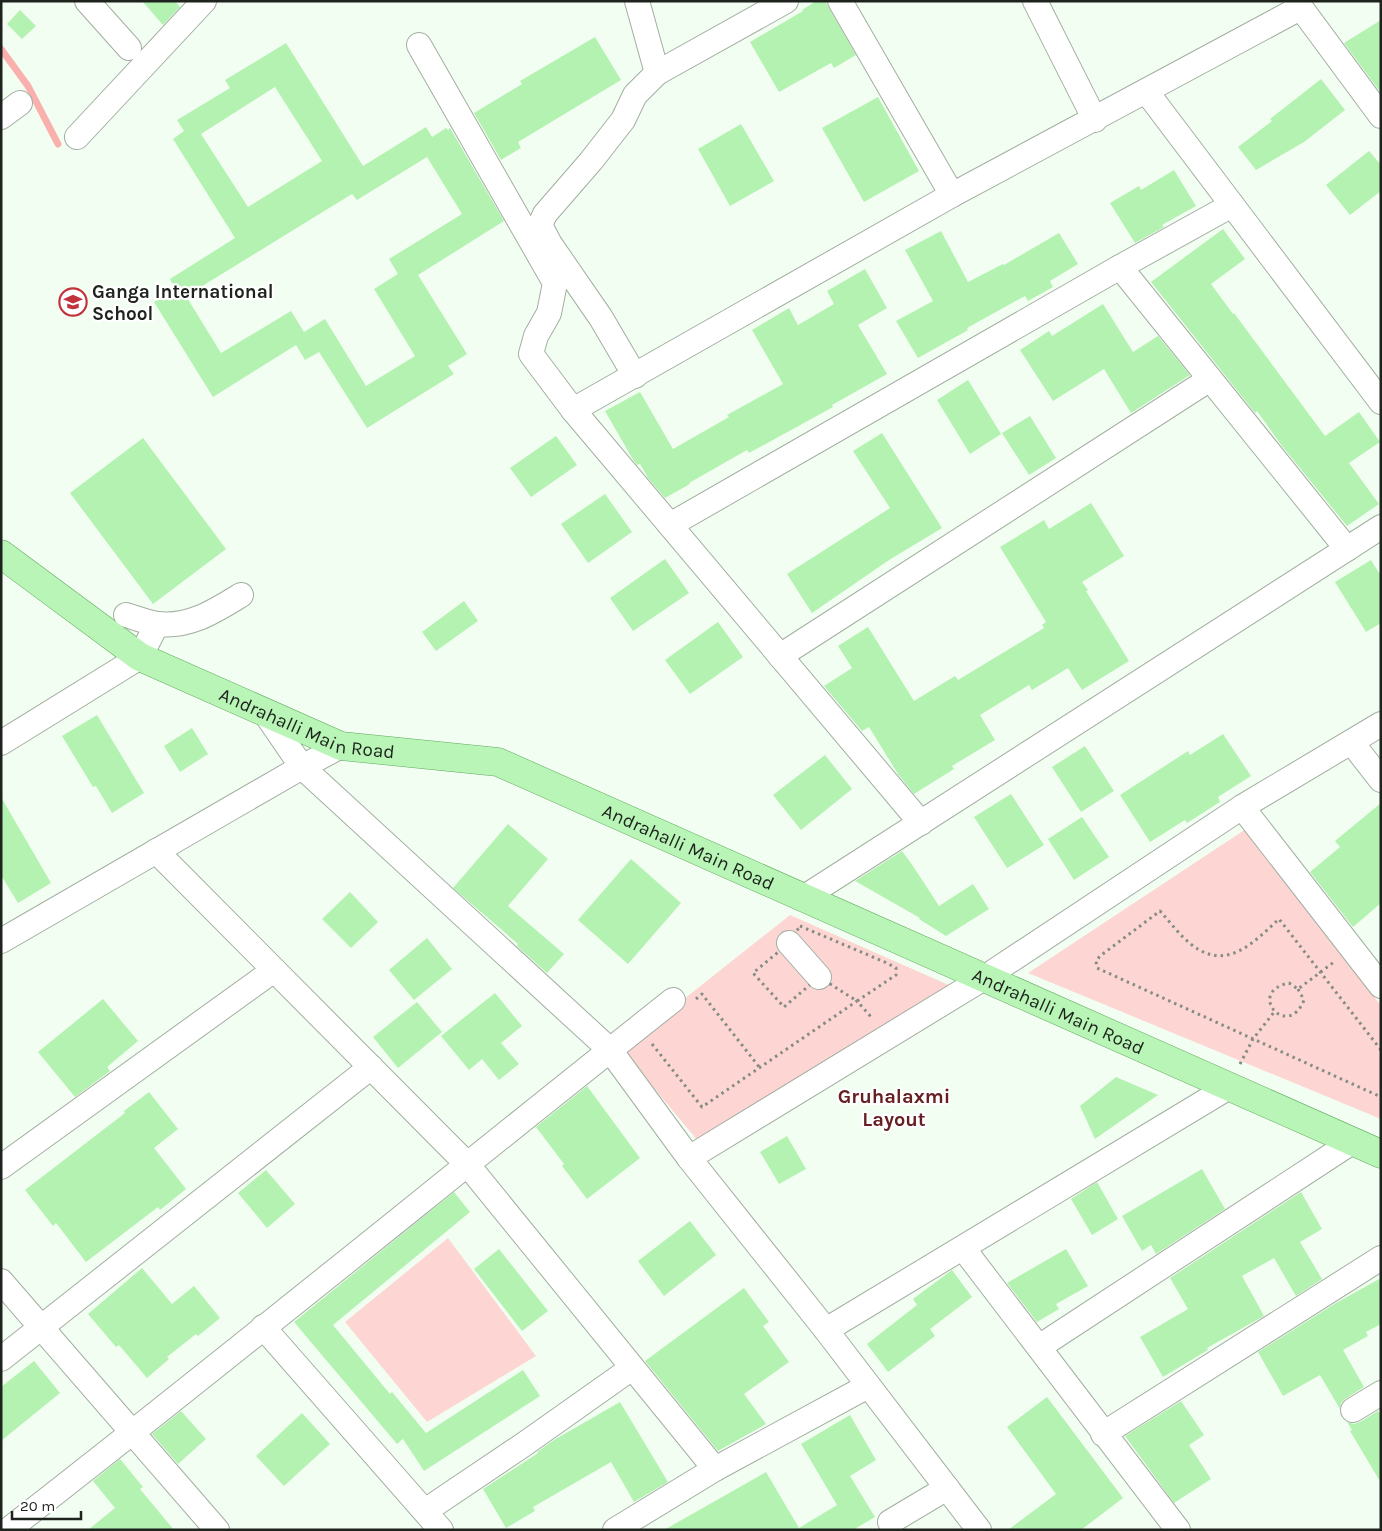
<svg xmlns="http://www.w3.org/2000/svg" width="1382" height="1531" font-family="Karla,sans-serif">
  <rect width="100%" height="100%" fill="#f3fef2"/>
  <g fill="#fdd6d4">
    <path d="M1249,827l132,179v113l-353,-146z"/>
    <path d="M790,915l161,71 -252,156 -78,-93z"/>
    <path d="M448,1238l88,118 -109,66 -82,-100z"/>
  </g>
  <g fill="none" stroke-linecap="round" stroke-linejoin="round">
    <path stroke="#fab1ae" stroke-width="7" d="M1,49l27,37 30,58"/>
  </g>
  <g fill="#b4f2b1" fill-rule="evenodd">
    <path d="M142,1h33l5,6 -17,18z"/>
    <path d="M816,1h9l31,54 -22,13 -3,-5 -52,29 -29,-50 53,-31 -1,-1z"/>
    <path d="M20,10l16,16 -14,13 -15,-15z"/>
    <path d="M1381,20v73l-37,-50z"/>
    <path d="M595,37l26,43 -103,62 3,6 -20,12 -27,-47 48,-29 -2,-3z"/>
    <path d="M286,43l77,123 63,-39 6,10 14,-9 2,2 2,-2 54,93 -86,54 49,79 -19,12 6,8 -87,54 -48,-76 -14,8 -9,-15 -83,52 -59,-95 21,-14 -5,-9 65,-41 -62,-99 11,-8 -7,-11 53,-32 -5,-8zM275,87l47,74 -74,46 -47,-73zM427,157l35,57 -73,45 9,15 -24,15 41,67 -49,30 -41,-67 -21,13 -13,-21 -70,42 -35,-57 166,-102 5,6z"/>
    <path d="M1321,79l24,31 -41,32 -48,28 -18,-23 34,-26 -2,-2z"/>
    <path d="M878,97l41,74 -55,31 -42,-74z"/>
    <path d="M741,124l33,57 -44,25 -32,-57z"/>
    <path d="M1369,151l12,14v26l-31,24 -24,-30z"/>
    <path d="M1174,170l22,36 -34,19 2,2 -29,16 -25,-40 29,-17 2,4z"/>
    <path d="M1223,229l22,30 -34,25 22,30 1,-1 91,123 34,-24 21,30 -31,21 30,41 -32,22 -65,-80 -25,-35 -2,2 -104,-131z"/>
    <path d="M941,231l27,51 35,-18 1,1 55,-32 19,31 -28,17 3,6 -25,14 -3,-5 -58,32 1,2 -50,28 -22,-37 37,-20 -28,-51z"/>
    <path d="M865,269l22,39 -29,17 29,49 -55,31 1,2 -84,46 -2,-3 -58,33 1,1 -25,14 -17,-20 -8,-14 -3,1 -5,-7 -27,-47 35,-19 33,57 56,-32 -2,-2 56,-31 -31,-54 37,-22 9,17 36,-21 -7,-13z"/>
    <path d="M1103,304l30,48 25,-16 32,39 -59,38 -27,-44 -51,32 -33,-51 29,-19 3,5z"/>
    <path d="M968,380l33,54 -31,20 -33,-54z"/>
    <path d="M1030,416l26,42 -27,17 -27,-42z"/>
    <path d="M882,433l60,95 -53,32 -77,53 -25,-39 103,-66 -37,-57z"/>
    <path d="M556,436l21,29 -46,32 -21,-29z"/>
    <path d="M143,438l83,111 -73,55 -83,-111z"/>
    <path d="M605,494l27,38 -44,31 -27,-39z"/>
    <path d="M1091,503l33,53 -42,26 6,8 -2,1 43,70 -47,29 -14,-22 -36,22 -3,-5 -49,30 15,25 -43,26 2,3 -40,25 -16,-20 -29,-47 -7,4 -38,-45 28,-18 -14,-22 30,-19 46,74 41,-25 3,4 86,-52 -2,-3 4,-3 -46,-75 44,-27 5,9z"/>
    <path d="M665,559l24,34 -56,38 -23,-33z"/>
    <path d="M1371,560l10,16v47l-15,9 -31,-50z"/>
    <path d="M464,601l14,20 -42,30 -14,-19z"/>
    <path d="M718,622l25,35 -53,37 -25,-34z"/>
    <path d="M97,715l47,78 -32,20 -16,-27 -3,1 -31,-51z"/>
    <path d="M192,728l16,26 -28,18 -16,-26z"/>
    <path d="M1223,734l28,42 -33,21 2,5 -33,21 -2,-3 -35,22 -30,-47 68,-44 2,4z"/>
    <path d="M1085,746l29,45 -33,21 -29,-45z"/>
    <path d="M825,755l27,34 -51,41 -28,-35z"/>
    <path d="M1011,794l33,51 -37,23 -33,-51z"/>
    <path d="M1,797l50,86 -33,20 -17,-28z"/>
    <path d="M1381,803v100l-28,24 -43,-55 30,-25 -5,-6z"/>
    <path d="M1082,817l27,40 -35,23 -26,-41z"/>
    <path d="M508,824l40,35 -40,47 56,48 -17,19 -30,-27 1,-2 -65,-56z"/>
    <path d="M902,851l11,15 26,40 34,-22 16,25 -43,27 -27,-17 1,-1 -65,-37z"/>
    <path d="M631,859l50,44 -53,61 -50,-44z"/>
    <path d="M350,892l28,30 -27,26 -29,-29z"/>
    <path d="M427,938l25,31 -38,31 -25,-30z"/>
    <path d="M495,993l27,33 -21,17 18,21 -20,16 -17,-21 -13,11 -28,-34z"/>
    <path d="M103,999l35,42 -31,26 3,4 -35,26 -37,-45z"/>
    <path d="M417,1002l25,30 -44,36 -25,-31z"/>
    <path d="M1116,1077l42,18 -63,44 -15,-33z"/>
    <path d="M587,1086l53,72 -53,41 -25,-33 2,-2 -28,-37z"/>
    <path d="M149,1092l29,37 -24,19 32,41 -26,21 -2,-3 -72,55 -30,-39 -3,3 -28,-36 100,-77 -1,-2z"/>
    <path d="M787,1136l19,33 -27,15 -19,-32z"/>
    <path d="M1202,1169l23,40 -69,45 -5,-9 -9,6 -20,-35z"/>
    <path d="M266,1170l29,34 -28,24 -29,-35z"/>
    <path d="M1097,1182l21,37 -26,16 -21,-36z"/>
    <path d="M454,1192l16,20 -137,113 57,69 2,-2 34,41 97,-63 17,26 -116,75 -21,-32 -6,5 -103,-122z"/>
    <path d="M1301,1192l21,37 -22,13 22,37 -26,17 -22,-38 -32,18 22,40 -57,32 1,2 -45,27 -23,-40 48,-28 -18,-31z"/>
    <path d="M690,1221l26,34 -52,41 -26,-35z"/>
    <path d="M499,1249l49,62 -26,20 -48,-62z"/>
    <path d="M1066,1249l22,37 -32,18 3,5 -22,13 -30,-39z"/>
    <path d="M142,1268l30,36 22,-18 26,32 -22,18 -2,-2 -29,23 2,2 -22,19 -28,-33 -3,2 -28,-33z"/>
    <path d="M952,1270l20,27 -42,32 5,7 -47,36 -21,-28 50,-39 -4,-6z"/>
    <path d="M1381,1278v46l-15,8 2,4 -25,14 21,37 -19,12 -4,4 -1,6 -20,-34 -37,21 -25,-44 78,-49z"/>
    <path d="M744,1288l25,34 -6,4 26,36 -45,32 22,30 -48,27 -73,-90z"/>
    <path d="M34,1361l26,32 -59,48v-54z"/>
    <path d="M1047,1397l76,101 -42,32h-73l48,-36 -49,-67z"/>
    <path d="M1181,1401l23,34 -15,10 22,34 -37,24 -49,-67z"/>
    <path d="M620,1402l48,80 -34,20 -23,-40 -78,45 2,4 -29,17 -23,-39 55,-36 -1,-1 17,-12z"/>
    <path d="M181,1411l25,28 -28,25 -26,-30z"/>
    <path d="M1378,1411l3,4v68l-31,-52 2,-1 -5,-8 7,2 6,-2z"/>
    <path d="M302,1413l28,31 -46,42 -28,-30z"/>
    <path d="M850,1415l26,45 -26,16 25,41 -22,13h-189l102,-58 33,56 38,-23 -36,-61z"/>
    <path d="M120,1459l23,28 -3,2 34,41h-86l27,-22 -22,-27z"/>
  </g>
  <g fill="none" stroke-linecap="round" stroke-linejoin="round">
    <g stroke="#a3aea2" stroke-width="26">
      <g id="minor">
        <path d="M87,1l42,47"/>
        <path d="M637,1l20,72"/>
        <path d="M840,1l112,194"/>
        <path d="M1035,1l60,119"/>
        <path d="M1296,1l85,115"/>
        <path d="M419,45l136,238 -6,30 -13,23 -5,18 42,56 348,413"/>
        <path d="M1146,91l235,311"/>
        <path d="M1,117l19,-14"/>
        <path d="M77,137l127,-136"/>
        <path d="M1120,267l227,282"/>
        <path d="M635,376l-34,-58 -51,-74 -10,-19 5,-11 46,-53 32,-41 12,-25 22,-22 129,-72"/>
        <path d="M573,410l379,-215 348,-187"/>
        <path d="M670,525l450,-258 112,-62"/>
        <path d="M126,615c10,3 20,7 31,9 32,4 58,-13 84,-29"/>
        <path d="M780,656l430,-277"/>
        <path d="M265,713l37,54 308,283 79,108 137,172 153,200"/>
        <path d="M1,743l139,-86 17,-33"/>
        <path d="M1352,743l29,37"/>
        <path d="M1242,807l139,179"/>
        <path d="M156,851l311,313 248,305"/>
        <path d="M803,898l578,-371"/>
        <path d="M1,941l301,-174 39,-21"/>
        <path d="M789,943l30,34"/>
        <path d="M689,1158l295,-180 258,-171 139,-83"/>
        <path d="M1,1167l273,-197"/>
        <path d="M963,1248l215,282"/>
        <path d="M1,1281l216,249"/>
        <path d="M263,1327l178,203"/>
        <path d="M826,1330l403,-243"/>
        <path d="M1039,1347l313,-205"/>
        <path d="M1,1359l370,-292"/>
        <path d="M1353,1410l28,-17"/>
        <path d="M1103,1434l278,-176"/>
        <path d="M425,1511l98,-66 109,-77"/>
        <path d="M890,1522l57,-34"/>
        <path d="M8,1530c224,-174 443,-354 665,-530"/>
        <path d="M615,1530l100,-61 153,-83"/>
      </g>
    </g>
    <g stroke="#64a862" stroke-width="29">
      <g id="major">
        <path id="s1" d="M1,554l139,103 201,89 157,16 883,392"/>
      </g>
    </g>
    <g stroke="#848c84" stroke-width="3" stroke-dasharray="2.5 4" stroke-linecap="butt">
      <path d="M800,926l87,37 9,5v7l-39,26 -38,-24 -35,30 -31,-34 36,-30z"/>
      <path d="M1298,989l6,11c-16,41 -59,-8 -15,-17l9,6 36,-27"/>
      <path d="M696,999l6,-5 58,74"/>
      <path d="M652,1044l50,63 155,-106 16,18"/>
      <path d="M1381,1050l-102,-131c-25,23 -52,53 -87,26 -12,-9 -22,-23 -32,-34l-60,45 -4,5 1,7 284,129"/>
      <path d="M1240,1064l13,-25 22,-28"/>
    </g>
    <use href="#minor" stroke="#fff" stroke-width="24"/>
    <use href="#major" stroke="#b8f5b6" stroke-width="28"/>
  </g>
  <defs>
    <g id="school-ring" transform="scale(1.4375)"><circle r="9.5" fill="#fff" stroke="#c2323c" stroke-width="1.5"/><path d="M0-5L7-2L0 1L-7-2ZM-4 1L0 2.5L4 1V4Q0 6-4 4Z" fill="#c2323c"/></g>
  </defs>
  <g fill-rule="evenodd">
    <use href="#school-ring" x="73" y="302"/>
  </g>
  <g text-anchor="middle" stroke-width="4.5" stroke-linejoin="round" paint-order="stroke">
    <g font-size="19" font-weight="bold" fill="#1e231e" stroke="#fff" text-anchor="start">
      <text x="92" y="298">Ganga International<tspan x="92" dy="22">School</tspan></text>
    </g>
    <g font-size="19" fill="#1e231e" stroke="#fff">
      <text dy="7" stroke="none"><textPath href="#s1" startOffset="354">Andrahalli Main Road</textPath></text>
      <text dy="7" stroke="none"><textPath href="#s1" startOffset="759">Andrahalli Main Road</textPath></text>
      <text dy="7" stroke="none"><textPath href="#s1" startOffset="1164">Andrahalli Main Road</textPath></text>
    </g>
    <g font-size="20" font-weight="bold" fill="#662022" stroke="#fff">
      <text x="894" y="1103">Gruhalaxmi<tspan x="894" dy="23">Layout</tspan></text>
    </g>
  </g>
  <rect width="1382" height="1531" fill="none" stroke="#1e231e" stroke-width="5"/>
  <path d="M12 1511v8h69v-8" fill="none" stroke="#1e231e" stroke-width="2.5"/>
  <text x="20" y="1511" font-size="15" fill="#1e231e" stroke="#ffffff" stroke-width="4" paint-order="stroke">20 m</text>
</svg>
